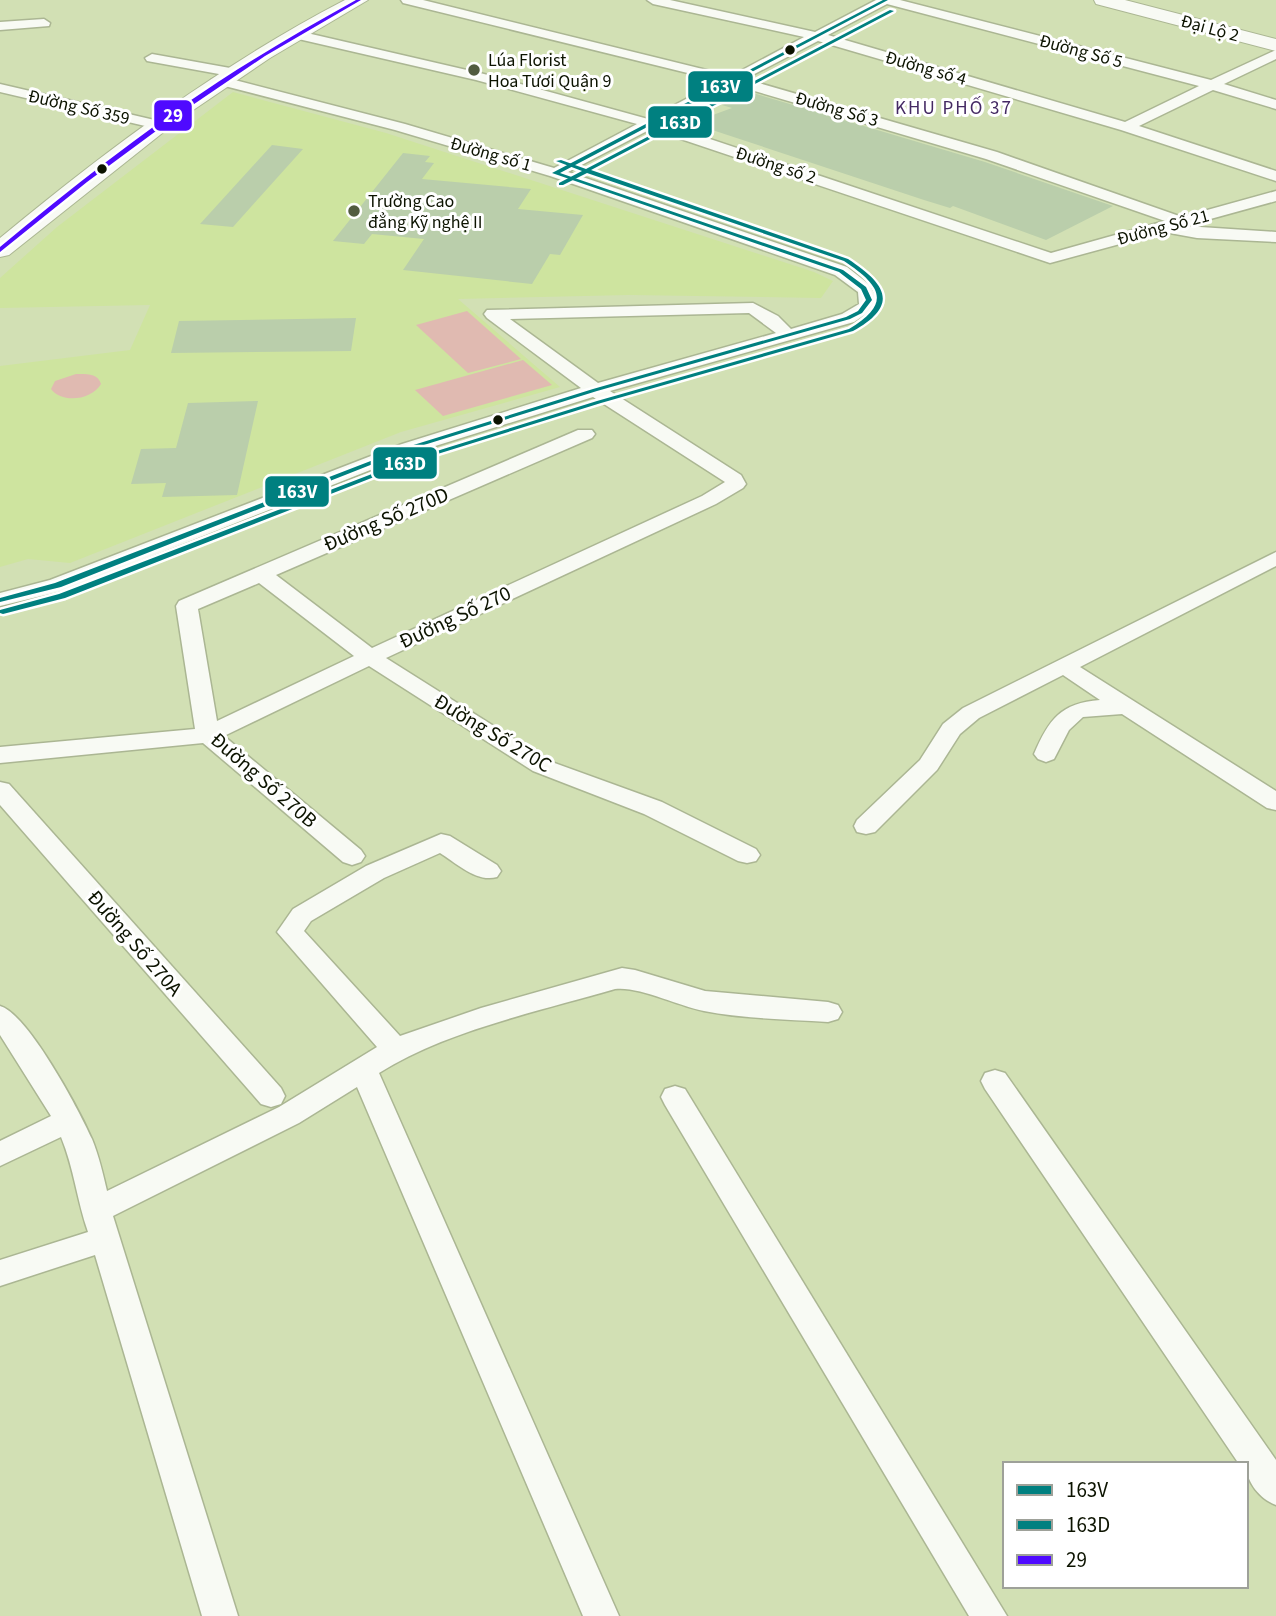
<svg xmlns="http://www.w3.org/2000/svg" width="1276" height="1616" font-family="'Source Sans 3',sans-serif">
  <rect width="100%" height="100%" fill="#d2e0b4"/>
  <path fill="#cee49f" d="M233,92l153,41 428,139 19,9 -12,17 -192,-3 -171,4 102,88 -159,45 -331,131 -42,-4 -28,8v-201l130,-16 20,-45 -150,3v-30l57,-51z"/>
  <g fill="#e0bab1">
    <path d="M467,311l54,48 -53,14 -52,-48z"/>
    <path d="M523,360l29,25 -109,31 -28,-26z"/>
    <path d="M76,374c10,0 22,-1 25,10 -9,16 -39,20 -50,5l4,-8z"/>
  </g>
  <g fill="#baceab">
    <path d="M753,93l232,69 128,44 -67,34 -93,-34 -3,2 -26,-8 -233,-77 41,-15 -10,-3z"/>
    <path d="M272,145l31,4 -70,78 -33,-3z"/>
    <path d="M403,153l27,3 -5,6 9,1 -12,16 109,10 -13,20 65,6 -23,40 -10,-1 -18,30 -129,-14 21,-31 -52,-5 -8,10 -31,-3z"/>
    <path d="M356,318l-5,33 -180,2 8,-32z"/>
    <path d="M258,401l-21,94 -75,2 4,-14 -35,1 10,-35 35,-1 12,-45z"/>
  </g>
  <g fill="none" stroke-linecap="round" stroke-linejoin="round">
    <g stroke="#abb693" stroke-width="3">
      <g id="street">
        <path d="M401,0h22l308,76 73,-39 -151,-33 -6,-4h23l145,32 61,-32h24l311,80 65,-30v9l-52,25 52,16v9l-63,-19 -74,36 137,45v10l-155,-51 -303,-89 -73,38 252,73 185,65 94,-26v10l-91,25 91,6v10l-79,-4 -33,-6 -114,31 -399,-134 -83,43 279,95 23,18 7,15 -5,10 -18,12 -244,69 131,84 5,9 -3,4 -27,16 -330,154 163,103 113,41 94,47 4,6 -4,6 -9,2 -9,-2 -94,-47 -111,-43 -164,-105 -145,70 137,114 4,6 -4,6 -9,3 -9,-3 -140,-119 -203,20v-16l195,-18 -19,-123 3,-5 399,-171h14l3,4 -3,4 -316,137 96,73 330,-152 23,-14 -132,-85 -177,55 -350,138 -66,16v-13l50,-13 352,-136 179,-56 -94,-70 -3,-4 3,-4 266,-7 25,13 13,13 51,-15 17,-10 -1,-12 -23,-17 -285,-99 -155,-46 -182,-47 -2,-3 7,-4 5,1 182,47 149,44 83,-44 -161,-44 -182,-42 -7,-4 7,-4 190,44 164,45 72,-38 -317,-78zM887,4l312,82 -74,36 -297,-87zM734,85l252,74 179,62 -114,32 -389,-130zM749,313l27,20 -178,50 -88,-64zM259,583l95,73 -137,65 -19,-112z"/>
        <path d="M44,19l6,4 -1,3 -49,4v-8z"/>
        <path d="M152,54l78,14 7,4 -7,4 -83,-15 -2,-3z"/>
        <path d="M0,84l163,38 2,3 -7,4 -158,-37z"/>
        <path d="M1276,552v14l-196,101 196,124v19l-9,-2 -145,-94 -39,3 -14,13 -15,29 -8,3 -8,-3 -4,-5c15,-35 27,-51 66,-54l-37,-25 -84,43 -19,16 -23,36 -62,62 -9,2 -9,-2 -3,-6 3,-6 63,-60 23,-36 20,-16z"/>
        <path d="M0,782l9,2 272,304 4,8 -4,8 -10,3 -10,-3 -261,-299z"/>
        <path d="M441,834l9,2 47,29 4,6 -4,6c-20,6 -41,-14 -57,-24l-56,25 -73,43 -7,10 96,105 81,-28 141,-40 13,2 70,21 123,11 10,3 4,7 -4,7 -10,3c-41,-3 -84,-3 -124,-11 -26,-5 -65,-25 -89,-22 -75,22 -170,42 -236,84l240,543h-36l-226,-529 -58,36 -186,93 125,400h-36l-107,-361 -95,31v-26l88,-28c-11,-31 -14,-64 -27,-95l-61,29v-25l51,-25 -51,-81v-29c28,8 79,104 92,133 7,17 11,35 15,52l172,-84 98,-60 -100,-115 16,-23 73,-43z"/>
        <path d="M995,1070l10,3 271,387v45c-16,-6 -30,-23 -30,-41h-7l-254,-375 -4,-8 4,-8z"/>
        <path d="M675,1086l10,3 322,527h-38l-304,-511 -4,-8 4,-8z"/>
      </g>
    </g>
    <g stroke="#abb693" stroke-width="2">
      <g id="secondary">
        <path d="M345,0h23l-98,58 -90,61 -171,136 -9,2v-19c109,-90 220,-173 345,-238z"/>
        <path d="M1094,0h31l151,39v12l-180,-47z"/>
      </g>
    </g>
    <use href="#street" fill="#f8faf4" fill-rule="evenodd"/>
    <use href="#secondary" fill="#f8faf4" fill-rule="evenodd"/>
    <g stroke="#fff" stroke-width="5">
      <path id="bus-1" d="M883,0h5l-328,173 283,97 23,17 6,13 -10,13 -12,6 -253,72 -186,58 -350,138 -61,15v-4l55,-15 352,-136 186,-58 253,-72 12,-6 8,-11 -5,-11 -22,-17 -287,-99z"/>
    </g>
    <g stroke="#fff" stroke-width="5">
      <path id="bus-2" d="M890,10l4,1 -303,159 257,89c38,25 52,46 5,72l-252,72 -186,58 -350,137 -62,16 -3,-1v-3l59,-16 352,-135 186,-58 252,-72c44,-26 31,-44 -5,-68l-257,-88 -24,12h-4v-2l23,-12 -26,-10 5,-1 25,9z"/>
    </g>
    <g stroke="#fff" stroke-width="5">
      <path id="bus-3" d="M356,0h5l-96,56 -90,61 -88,65 -87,70v-5c70,-58 142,-115 218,-165 45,-29 91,-56 138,-82z"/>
    </g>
    <use href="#bus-1" fill="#008080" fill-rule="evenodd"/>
    <use href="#bus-2" fill="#008080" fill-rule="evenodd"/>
    <use href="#bus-3" fill="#4f0aff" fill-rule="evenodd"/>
  </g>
  <g fill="#0c1300" stroke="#fff" stroke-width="2.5">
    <circle cx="790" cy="50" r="6"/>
    <circle cx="102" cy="169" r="6"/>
    <circle cx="498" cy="420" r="6"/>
  </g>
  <g fill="#515b3f" stroke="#fff" stroke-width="2.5">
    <circle cx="474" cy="70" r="7"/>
    <circle cx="354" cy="211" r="7"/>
  </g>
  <g text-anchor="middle" stroke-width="6" stroke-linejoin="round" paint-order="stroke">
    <g font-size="18" fill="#0c1300" stroke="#fff">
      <text transform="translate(1210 28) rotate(15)" y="6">Đại Lộ 2</text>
      <text transform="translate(1081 51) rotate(15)" y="6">Đường Số 5</text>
      <text transform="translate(926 68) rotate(16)" y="6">Đường số 4</text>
      <text transform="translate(79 107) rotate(13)" y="6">Đường Số 359</text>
      <text transform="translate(837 109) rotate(16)" y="6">Đường Số 3</text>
      <text transform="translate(491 154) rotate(16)" y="6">Đường số 1</text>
      <text transform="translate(776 165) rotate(18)" y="6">Đường số 2</text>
      <text transform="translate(1163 227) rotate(-15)" y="6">Đường Số 21</text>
    </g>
    <g font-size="18" fill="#0c1300" stroke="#fff" text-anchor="start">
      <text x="488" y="66">Lúa Florist<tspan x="488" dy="21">Hoa Tươi Quận 9</tspan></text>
      <text x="368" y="207">Trường Cao<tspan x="368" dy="21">đẳng Kỹ nghệ II</tspan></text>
    </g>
    <g font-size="19" letter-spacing="2" fill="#442963" stroke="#fff">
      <text x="954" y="114">KHU PHỐ 37</text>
    </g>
    <g font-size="21" fill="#0c1300" stroke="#fff">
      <text transform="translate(386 519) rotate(-23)" y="7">Đường Số 270D</text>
      <text transform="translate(455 617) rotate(-25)" y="7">Đường Số 270</text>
      <text transform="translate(493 733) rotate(31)" y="7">Đường Số 270C</text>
      <text transform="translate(264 780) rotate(41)" y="7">Đường Số 270B</text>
      <text transform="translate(135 943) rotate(49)" y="7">Đường Số 270A</text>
    </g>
  </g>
  <g stroke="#fff" stroke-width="2.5">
    <rect x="687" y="70" width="67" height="33" rx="7" fill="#008080"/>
    <rect x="153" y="99" width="40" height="33" rx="7" fill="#4f0aff"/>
    <rect x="647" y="105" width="66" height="34" rx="7" fill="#008080"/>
    <rect x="372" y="446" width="66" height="34" rx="7" fill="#008080"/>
    <rect x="264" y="475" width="66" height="33" rx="7" fill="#008080"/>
  </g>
  <g font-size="19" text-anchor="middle" font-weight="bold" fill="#fff">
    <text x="720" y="93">163V</text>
    <text x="173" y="122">29</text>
    <text x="680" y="129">163D</text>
    <text x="405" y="470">163D</text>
    <text x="297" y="498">163V</text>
  </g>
  <rect x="1003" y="1462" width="245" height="126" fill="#ffffff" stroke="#9ea199" stroke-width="2"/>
  <rect x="1017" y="1485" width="35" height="10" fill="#008080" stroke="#9ea199" stroke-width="2"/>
  <text x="1066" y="1497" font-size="21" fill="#0c1300">163V</text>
  <rect x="1017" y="1520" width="35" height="10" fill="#008080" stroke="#9ea199" stroke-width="2"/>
  <text x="1066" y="1532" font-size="21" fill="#0c1300">163D</text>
  <rect x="1017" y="1555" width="35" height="10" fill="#4f0aff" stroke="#9ea199" stroke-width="2"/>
  <text x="1066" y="1567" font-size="21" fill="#0c1300">29</text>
</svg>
